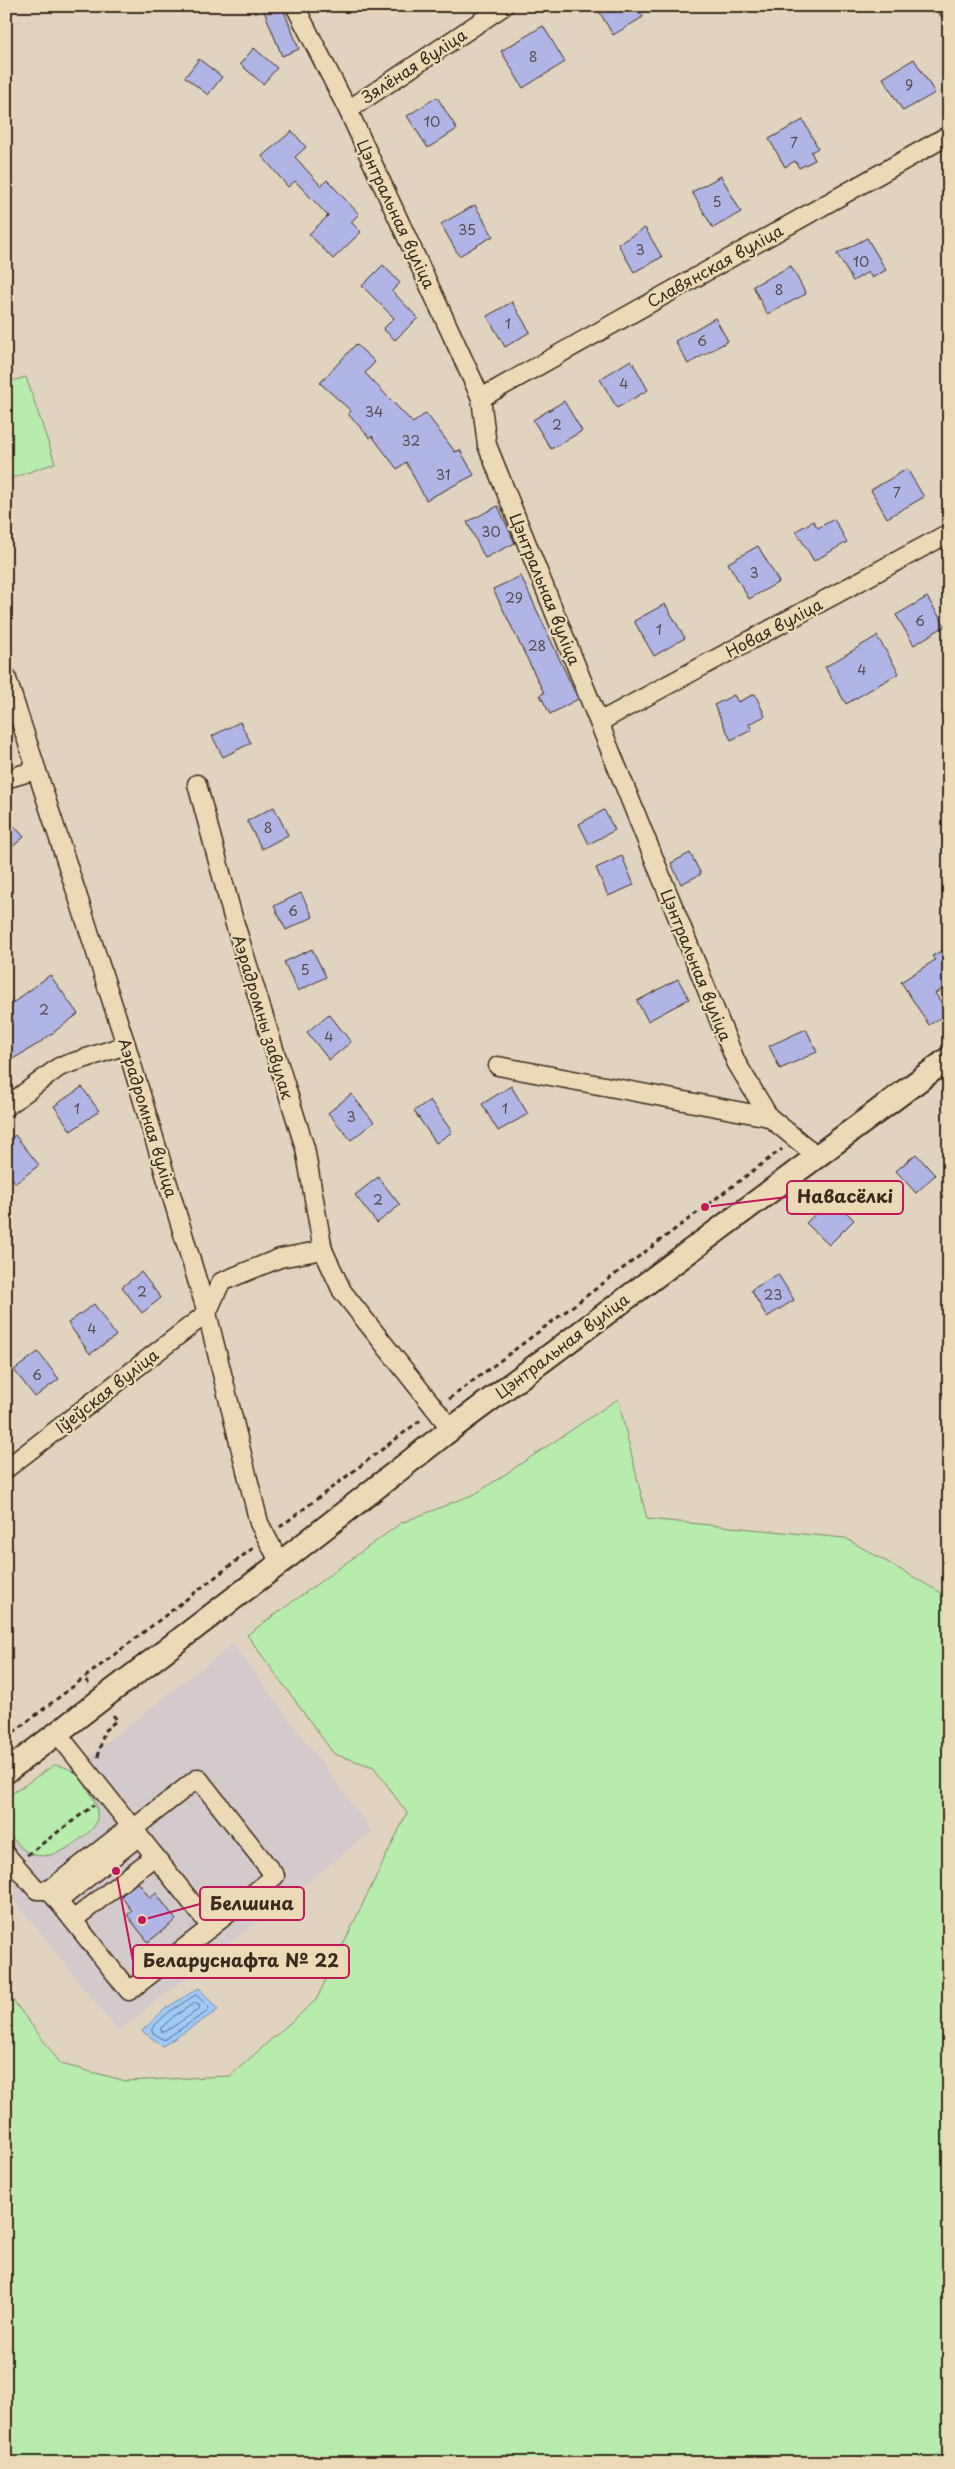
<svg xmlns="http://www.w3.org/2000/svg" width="955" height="2469" font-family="'Playpen Sans',sans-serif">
  <rect width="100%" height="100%" fill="#e0d3c0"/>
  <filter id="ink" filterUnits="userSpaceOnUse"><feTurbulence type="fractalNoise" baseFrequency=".02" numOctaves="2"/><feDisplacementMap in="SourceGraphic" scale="10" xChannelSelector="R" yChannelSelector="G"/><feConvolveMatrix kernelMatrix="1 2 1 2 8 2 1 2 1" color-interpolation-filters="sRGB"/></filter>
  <g filter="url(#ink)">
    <path fill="#d2cacb" d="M233,1644l139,187 -254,200 -112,-142v-68z"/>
    <g fill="#b7ecad" stroke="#798b66">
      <path d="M26,377l29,86 -49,17v-97z"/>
      <path d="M618,1399l29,120 198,19 100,57 4,-2v870h-943v-472l55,73 65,17 104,-5 86,-76 91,-187 -33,-46 -40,-13 -87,-119 154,-112 76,-30z"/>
      <path d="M54,1765c22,3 25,11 37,29 5,7 8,20 5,29 -3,7 -11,12 -16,16 -21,17 -46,27 -66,1 -6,-7 -8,-10 -8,-20 0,-9 -1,-18 4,-25z"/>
    </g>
    <path fill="#9fcbf9" stroke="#778ba1" d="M199,1988l19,22 -55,36 -21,-15 24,-23z"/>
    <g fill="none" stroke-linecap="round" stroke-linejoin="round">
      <g stroke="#636a76" stroke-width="1">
        <path d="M196,1995l13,12 -1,4 -44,29 -12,-8v-4l17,-16z"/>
        <path d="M195,2003l5,3 -1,3 -34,23 -4,-1v-3l12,-11z"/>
      </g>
    </g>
    <g fill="#b0b5e6" stroke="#3b2a1e">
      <path d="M262,6h20l17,43 -17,7z"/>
      <path d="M596,6h40l7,11 -30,18z"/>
      <path d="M543,26l22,36 -42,26 -22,-37z"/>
      <path d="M254,48l23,20 -14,16 -23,-20z"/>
      <path d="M199,59l23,18 -14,18 -23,-18z"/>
      <path d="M914,59l21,34 -32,18 -20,-33z"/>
      <path d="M437,97l20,32 -29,19 -21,-32z"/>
      <path d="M803,120l15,28 -7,4 4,8 -16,8 -4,-7 -10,6 -16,-28z"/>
      <path d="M292,131l14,16 -11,10 26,29 6,-6 32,34 -8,8 10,10 -28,27 -24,-25 19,-18 -33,-35 -7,6 -26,-31z"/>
      <path d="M721,176l20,36 -28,16 -21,-36z"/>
      <path d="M475,205l18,31 -34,20 -18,-32z"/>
      <path d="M645,228l17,29 -28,15 -16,-28z"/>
      <path d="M867,238l19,32 -14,8 -4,-6 -15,9 -16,-27z"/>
      <path d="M383,265l17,18 -8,8 26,27 -23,22 -12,-11 11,-11 -32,-32z"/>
      <path d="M791,266l15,28 -39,20 -14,-28z"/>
      <path d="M512,302l18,30 -25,15 -18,-31z"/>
      <path d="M715,318l13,23 -40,23 -13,-23z"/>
      <path d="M356,344l19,18 -10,11 48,50 13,-10 29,39 5,-2 14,25 -48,25 -20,-38 -9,7 -25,-33 -2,2 -22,-24 3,-3 -31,-28z"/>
      <path d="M631,360l17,30 -31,18 -17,-29z"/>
      <path d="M564,401l18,30 -31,18 -18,-29z"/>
      <path d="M907,469l17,28 -37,21 -16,-28z"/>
      <path d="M498,506l17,37 -30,15 -18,-36z"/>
      <path d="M834,519l13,23 -33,19 -18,-30 17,-10 5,7z"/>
      <path d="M758,546l21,36 -30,17 -21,-36z"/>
      <path d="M521,576l57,123 -28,15 -10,-19 4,-2 -51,-104z"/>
      <path d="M927,597l18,29 -31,19 -18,-30z"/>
      <path d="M665,604l20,34 -31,18 -20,-35z"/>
      <path d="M877,636l22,37 -53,31 -21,-37z"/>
      <path d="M755,694l10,22 -16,8 3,6 -21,10 -17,-35 20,-10 4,7z"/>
      <path d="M240,722l11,21 -28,14 -11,-21z"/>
      <path d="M274,807l14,28 -26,14 -15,-28z"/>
      <path d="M604,810l11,20 -26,14 -10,-20z"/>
      <path d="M6,817l18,20 -18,15z"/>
      <path d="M690,853l11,21 -20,10 -10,-21z"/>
      <path d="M622,856l12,29 -26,11 -12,-28z"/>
      <path d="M301,893l12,24 -27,13 -12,-24z"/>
      <path d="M949,947v39l-14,7 13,20 -19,12 -28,-43 34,-22 -3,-4z"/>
      <path d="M312,949l14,28 -28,14 -14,-29z"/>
      <path d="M50,975l28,39 -40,30 -32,19v-55z"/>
      <path d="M678,979l11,20 -41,22 -11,-20z"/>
      <path d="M329,1014l22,28 -22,18 -22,-28z"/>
      <path d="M806,1029l11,23 -37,17 -11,-23z"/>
      <path d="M511,1086l17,28 -30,17 -16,-27z"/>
      <path d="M82,1087l17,24 -28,20 -17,-25z"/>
      <path d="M351,1094l23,28 -23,18 -23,-27z"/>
      <path d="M430,1100l22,32 -16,11 -22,-32z"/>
      <path d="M15,1135l24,30 -23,18 -10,-11v-30z"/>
      <path d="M916,1154l19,21 -19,18 -20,-22z"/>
      <path d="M378,1177l22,28 -23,18 -22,-28z"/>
      <path d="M832,1198l22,22 -25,25 -23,-22z"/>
      <path d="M141,1272l20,26 -19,15 -20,-26z"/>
      <path d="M778,1274l16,26 -27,17 -16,-27z"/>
      <path d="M94,1304l22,32 -26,18 -22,-31z"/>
      <path d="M38,1352l21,27 -24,18 -21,-27z"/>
      <path d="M138,1882l12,16 6,-5 20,27 -28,22 -21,-27 5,-4 -11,-15z"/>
    </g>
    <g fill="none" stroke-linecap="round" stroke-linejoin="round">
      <g stroke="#3b2a1e" stroke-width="21">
        <g id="minor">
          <path d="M295,6l53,104 133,288 6,47 249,617 33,55 48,39"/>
          <path d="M946,6l3,4"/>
          <path d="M348,110l156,-104"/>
          <path d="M481,398l468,-263"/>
          <path d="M6,676l120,369 81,268 52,210 21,40"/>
          <path d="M599,722l350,-189"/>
          <path d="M6,779l30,-9"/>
          <path d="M197,784l37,137 71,227 18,102 19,41 109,138"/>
          <path d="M498,1066l271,51"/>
          <path d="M6,1107l53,-40 67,-22"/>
          <path d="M6,1469l201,-156 14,-31 59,-24 43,-8"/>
          <path d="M133,1829l65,-51 77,98 -64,51"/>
          <path d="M6,1855l31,35h12l82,-64 -74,-93"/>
          <path d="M49,1890l80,101 82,-64 -80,-101"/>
          <path d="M58,1901l81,-65"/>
          <path d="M73,1920l82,-64"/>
        </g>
      </g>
      <g stroke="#3b2a1e" stroke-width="26">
        <path id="major" d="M6,1772l274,-209 171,-134 498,-371"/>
      </g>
      <g stroke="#3b2a1e" stroke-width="3" stroke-dasharray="5 4" stroke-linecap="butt">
        <path d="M449,1399l333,-250"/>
        <path d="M280,1527l142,-108"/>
        <path d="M89,1684l-5,-6 169,-130"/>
        <path d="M6,1738l78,-60"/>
        <path d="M98,1757l6,-26 13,-11 -4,-5"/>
        <path d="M27,1855l67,-50"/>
      </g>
      <use href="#minor" stroke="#ecdab7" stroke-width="18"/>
      <use href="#major" stroke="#ecdab7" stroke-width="22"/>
    </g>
  </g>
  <g text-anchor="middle" stroke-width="4.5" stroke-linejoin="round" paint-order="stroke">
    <g font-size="14" fill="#584d50">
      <text x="533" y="62">8</text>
      <text x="909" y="90">9</text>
      <text x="432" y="127">10</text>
      <text x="794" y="148">7</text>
      <text x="717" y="207">5</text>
      <text x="467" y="235">35</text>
      <text x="640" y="255">3</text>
      <text x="861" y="267">10</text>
      <text x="779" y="295">8</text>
      <text x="508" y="329">1</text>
      <text x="702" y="346">6</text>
      <text x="624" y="389">4</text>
      <text x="374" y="417">34</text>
      <text x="557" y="430">2</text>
      <text x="411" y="446">32</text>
      <text x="443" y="480">31</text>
      <text x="897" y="498">7</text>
      <text x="491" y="537">30</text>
      <text x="754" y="578">3</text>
      <text x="514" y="603">29</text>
      <text x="920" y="626">6</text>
      <text x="659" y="635">1</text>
      <text x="537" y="651">28</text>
      <text x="862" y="675">4</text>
      <text x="268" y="833">8</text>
      <text x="293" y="916">6</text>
      <text x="305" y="975">5</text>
      <text x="44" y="1015">2</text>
      <text x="329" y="1042">4</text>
      <text x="77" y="1114">1</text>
      <text x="505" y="1114">1</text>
      <text x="351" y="1122">3</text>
      <text x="378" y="1205">2</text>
      <text x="142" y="1297">2</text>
      <text x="773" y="1300">23</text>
      <text x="92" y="1334">4</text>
      <text x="37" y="1380">6</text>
    </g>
    <g font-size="16" fill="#3b2a1e" stroke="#ecdab7">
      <text transform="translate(414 66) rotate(-33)" y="6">Зялёная вуліца</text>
      <text transform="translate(396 214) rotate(65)" y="6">Цэнтральная вуліца</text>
      <text transform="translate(715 266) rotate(-29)" y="6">Славянская вуліца</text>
      <text transform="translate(545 589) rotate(68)" y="6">Цэнтральная вуліца</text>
      <text transform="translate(774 628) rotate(-28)" y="6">Новая вуліца</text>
      <text transform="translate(696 965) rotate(68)" y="6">Цэнтральная вуліца</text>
      <text transform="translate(263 1017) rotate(73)" y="6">Аэрадромны завулак</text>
      <text transform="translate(148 1118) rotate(73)" y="6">Аэрадромная вуліца</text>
      <text transform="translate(562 1346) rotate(-37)" y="6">Цэнтральная вуліца</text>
      <text transform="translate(107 1391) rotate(-38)" y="6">Іўеўская вуліца</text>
    </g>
  </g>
  <path fill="none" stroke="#c2185b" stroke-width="2" d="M705 1207L787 1197M142 1920L200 1904M116 1871L133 1961"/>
  <g fill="#c2185b" stroke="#ecdab7" stroke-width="2">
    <circle cx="705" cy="1207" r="5"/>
    <circle cx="142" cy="1920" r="5"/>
    <circle cx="116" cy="1871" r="5"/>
  </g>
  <g fill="#ecdab7" stroke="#c2185b" stroke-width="2">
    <rect x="787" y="1181" width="116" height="33" rx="5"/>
    <rect x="200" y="1887" width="104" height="33" rx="5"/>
    <rect x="133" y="1945" width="216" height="33" rx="5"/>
  </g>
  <g font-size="18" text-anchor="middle" font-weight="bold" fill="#3b2a1e">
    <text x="845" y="1203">Навасёлкі</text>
    <text x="252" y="1910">Белшина</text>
    <text x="241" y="1967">Беларуснафта № 22</text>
  </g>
  <rect width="955" height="2469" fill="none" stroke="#ecdab7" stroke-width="25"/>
  <rect x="12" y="12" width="930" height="2444" fill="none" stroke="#3b2a1e" stroke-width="2" filter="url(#ink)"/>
</svg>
